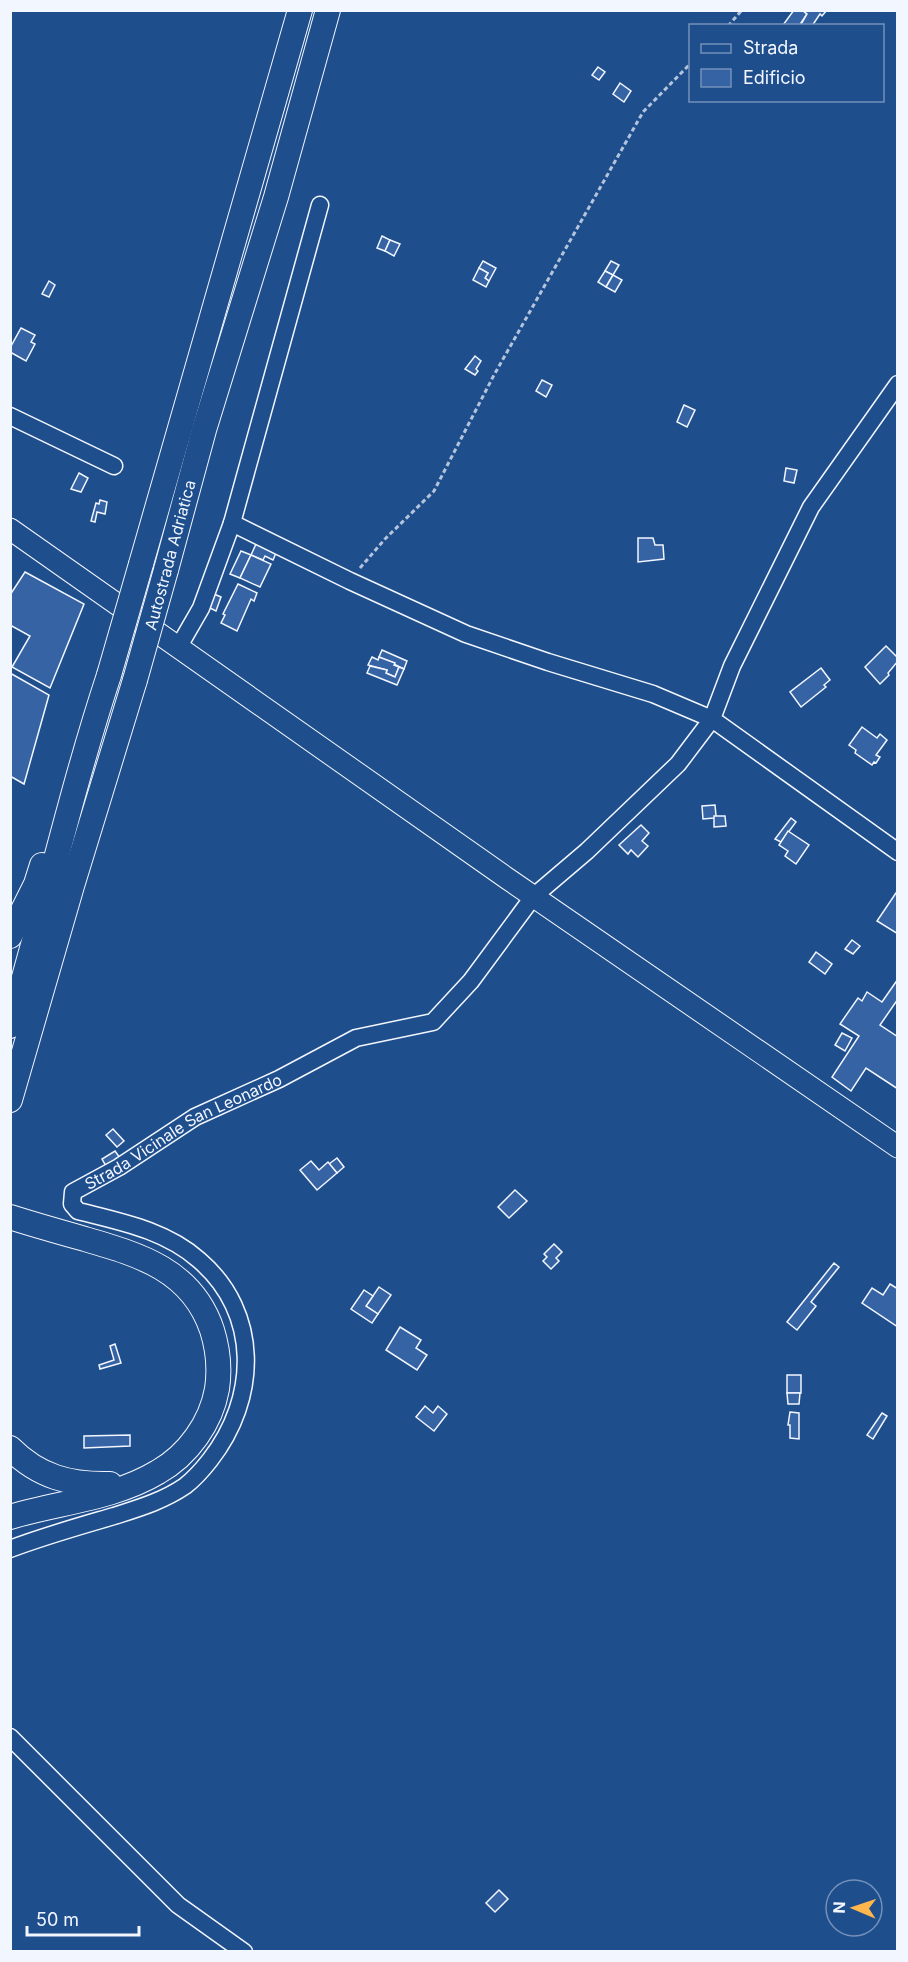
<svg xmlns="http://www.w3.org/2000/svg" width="908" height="1962" font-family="Inter,sans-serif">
  <rect width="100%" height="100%" fill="#1f4e8c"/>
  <g fill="#3563a3" stroke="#f2f6ff" stroke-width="1.5">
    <path d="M794,10h8l5,4 -8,12 -16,-1z"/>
    <path d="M802,10h25l-5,6 -2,-2 -8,12h-12l7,-12z"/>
    <path d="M598,67l7,5 -6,8 -7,-5z"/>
    <path d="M620,83l11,8 -7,11 -11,-8z"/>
    <path d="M382,236l8,4 -5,11 -8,-3z"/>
    <path d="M390,240l10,4 -6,12 -9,-5z"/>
    <path d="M483,261l13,7 -7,13 -4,-3 3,-5 -9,-5z"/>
    <path d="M611,261l8,4 -6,10 -8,-4z"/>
    <path d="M479,268l9,5 -3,5 4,3 -3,6 -13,-7z"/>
    <path d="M605,271l8,4 -7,12 -8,-5z"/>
    <path d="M613,275l9,5 -7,12 -9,-5z"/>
    <path d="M49,281l6,4 -6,12 -7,-3z"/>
    <path d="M21,328l14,7 -4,7 4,2 -9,17 -16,-9v-4z"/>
    <path d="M475,356l6,5 -5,8 2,2 -3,4 -10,-6z"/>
    <path d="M542,380l10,5 -6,12 -10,-6z"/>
    <path d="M684,405l11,5 -8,17 -10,-5z"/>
    <path d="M786,468l11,2 -3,13 -10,-2z"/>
    <path d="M79,473l9,5 -7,14 -10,-3z"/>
    <path d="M100,500l7,2 -2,12 -8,-2 -2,10 -4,-1 5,-18 3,1z"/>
    <path d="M638,538h15l2,7h8l1,14 -26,3z"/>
    <path d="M256,544l20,9 -3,7 -8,-4 -2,4 -12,-5z"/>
    <path d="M241,551l10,4 -11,23 -10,-4z"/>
    <path d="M251,555l20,9 -11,23 -20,-9z"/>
    <path d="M25,572l59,32 -34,84 -38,-21 18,-31 -20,-11v-30z"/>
    <path d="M238,584l19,9 -3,8 -3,-2 -14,32 -16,-8 4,-8 -2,-1z"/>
    <path d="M214,594l7,3 -5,14 -6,-3z"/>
    <path d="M886,646l12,12v3l-10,12 1,2 -9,9 -15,-17z"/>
    <path d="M382,650l25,11 -3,8 -25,-12z"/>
    <path d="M372,657l6,3 1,-3 16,6 -1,2 5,2 -4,10 -9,-4 1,-3 -19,-5z"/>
    <path d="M370,666l17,4 -1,3 9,4 4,-10 5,2 -7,16 -30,-12z"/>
    <path d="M821,668l9,12 -6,5 2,2 -25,20 -11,-15z"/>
    <path d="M10,673l39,22 -25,89 -14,-8z"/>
    <path d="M862,727l15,11 3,-4 7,6 -11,15 4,2 -4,6 -2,-1 -2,3 -17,-12 1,-3 -7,-5z"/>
    <path d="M715,805l1,11 -2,2 -11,1 -1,-13z"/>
    <path d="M714,816h11l1,10 -12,1z"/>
    <path d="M791,818l5,4 -15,20 -6,-3z"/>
    <path d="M641,825l8,8 -7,8 6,5 -10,11 -7,-7 -3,4 -9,-9z"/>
    <path d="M788,831l21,14 -13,19 -11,-8 3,-5 -9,-6z"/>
    <path d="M898,890v44l-21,-13z"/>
    <path d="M852,940l8,6 -7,8 -8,-5z"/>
    <path d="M816,952l16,12 -7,10 -16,-12z"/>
    <path d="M898,979v20l-18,26 18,12v52l-32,-21 -15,23 -19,-14 27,-41 -19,-12 18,-26 4,3 5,-9 15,10z"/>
    <path d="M842,1033l10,5 -7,13 -10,-6z"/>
    <path d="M113,1129l11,12 -7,6 -11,-12z"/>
    <path d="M115,1151l5,7 -14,8 -4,-7z"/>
    <path d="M337,1158l7,9 -7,6 -8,-9z"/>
    <path d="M311,1161l8,9 9,-8 9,11 -20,17 -17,-20z"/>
    <path d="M515,1190l12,11 -18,17 -11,-11z"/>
    <path d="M554,1244l8,8 -6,6 3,3 -8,8 -8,-8 4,-4 -3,-3z"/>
    <path d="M834,1263l5,4 -28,35 5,4 -19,24 -10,-8z"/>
    <path d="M890,1284l8,5v38l-36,-24 10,-15 11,7z"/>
    <path d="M379,1287l12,8 -13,19 -12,-8z"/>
    <path d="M364,1290l9,6 -7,10 12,8 -6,9 -21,-14z"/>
    <path d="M400,1327l21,13 -5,8 11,7 -10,15 -31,-20z"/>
    <path d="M115,1344l6,19 -21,6 -1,-4 15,-5 -4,-14z"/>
    <rect x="787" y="1375" width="14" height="18"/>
    <path d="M787,1393h13l-1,11h-11z"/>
    <path d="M425,1406l8,7 5,-7 9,8 -13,17 -18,-14z"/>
    <path d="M790,1412l9,1v26l-9,-1v-13h-2z"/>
    <path d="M882,1413l5,3 -14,23 -6,-4z"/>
    <path d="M130,1435v11l-46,2v-12z"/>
    <path d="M499,1890l9,9 -13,13 -9,-9z"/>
  </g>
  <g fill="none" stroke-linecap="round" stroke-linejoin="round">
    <g stroke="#f2f6ff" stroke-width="19">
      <g id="minor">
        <path d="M898,384l-87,123 -79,159 -20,53 186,133"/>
        <path d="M10,416l104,50"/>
        <path d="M178,648l23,-40 31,-85"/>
        <path id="s1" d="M10,1549c34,-13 70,-23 104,-33 25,-8 49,-15 71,-30 9,-7 18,-17 25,-26 48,-61 51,-147 -11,-200 -34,-30 -78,-38 -121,-49l-6,-7 1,-12 46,-25 76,-50 84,-38 77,-41 77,-16 38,-41 62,-84 54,-46 91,-87 34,-45 -59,-25 -105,-32 -82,-28 -116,-53 -118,-58 88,-318"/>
        <path d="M10,1737l168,168 66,47"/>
      </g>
    </g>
    <g stroke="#f2f6ff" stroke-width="23">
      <path id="major" d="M10,529l498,350 390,268"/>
    </g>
    <g stroke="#f2f6ff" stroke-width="26">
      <g id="highway">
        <path d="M141,564l159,-554"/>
        <path d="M166,570l38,-140 72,-233 52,-187"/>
        <path d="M10,936l26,-52 6,-19"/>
        <path d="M10,1026c35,-117 61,-236 99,-351"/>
        <path d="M10,1100l62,-214 63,-206"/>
        <path d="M10,1217c25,8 50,15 75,22 55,16 107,31 127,91 6,19 8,39 5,59 -6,34 -29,66 -59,83 -45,27 -98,30 -148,45"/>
        <path d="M10,1448c29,29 60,37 100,36"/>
      </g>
    </g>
    <g stroke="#b3c4dc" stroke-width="3" stroke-dasharray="4.5 3" stroke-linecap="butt">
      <path d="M728,26l14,-16"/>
      <path d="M360,568l25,-29 49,-48 60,-116 149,-263 47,-48"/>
    </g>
    <use href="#minor" stroke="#1f4e8c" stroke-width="16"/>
    <use href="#major" stroke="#1f4e8c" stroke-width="21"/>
    <use href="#highway" stroke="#1f4e8c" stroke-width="24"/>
    <g stroke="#f2f6ff" stroke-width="26" stroke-linecap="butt">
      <g id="highway-bridge">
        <path d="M109,675l32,-111"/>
        <path d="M135,680l31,-110"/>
      </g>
    </g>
    <use href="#highway-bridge" stroke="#1f4e8c" stroke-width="24"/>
  </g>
  <g text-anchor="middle" stroke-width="4.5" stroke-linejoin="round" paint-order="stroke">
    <g font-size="16" fill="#f2f6ff" stroke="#1f4e8c">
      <text transform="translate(170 555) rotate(-75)" y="6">Autostrada Adriatica</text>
      <text dy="6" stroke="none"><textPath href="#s1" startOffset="724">Strada Vicinale San Leonardo</textPath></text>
    </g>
  </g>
  <rect width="908" height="1962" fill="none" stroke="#f2f6ff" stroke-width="24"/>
  <rect x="689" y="24" width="195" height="78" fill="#1f4e8c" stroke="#7391ba" stroke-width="1.5"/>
  <rect x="701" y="44" width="30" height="9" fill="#1f4e8c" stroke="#7391ba" stroke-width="1.5"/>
  <text x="743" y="54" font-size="18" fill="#f2f6ff">Strada</text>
  <rect x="701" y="69" width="30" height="18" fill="#3563a3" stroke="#7391ba" stroke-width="1.5"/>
  <text x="743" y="84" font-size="18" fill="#f2f6ff">Edificio</text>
  <g transform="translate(854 1908) rotate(272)"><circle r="28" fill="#1f4e8c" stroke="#7391ba" stroke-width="1.5"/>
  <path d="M0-4.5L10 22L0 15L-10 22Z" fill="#ffb74d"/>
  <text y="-9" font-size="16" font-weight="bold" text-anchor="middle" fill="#f2f6ff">N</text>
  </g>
  <path d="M27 1926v9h112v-9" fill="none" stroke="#f2f6ff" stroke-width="3"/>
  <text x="36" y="1926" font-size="18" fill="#f2f6ff" stroke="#1f4e8c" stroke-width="4.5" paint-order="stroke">50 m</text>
</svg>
